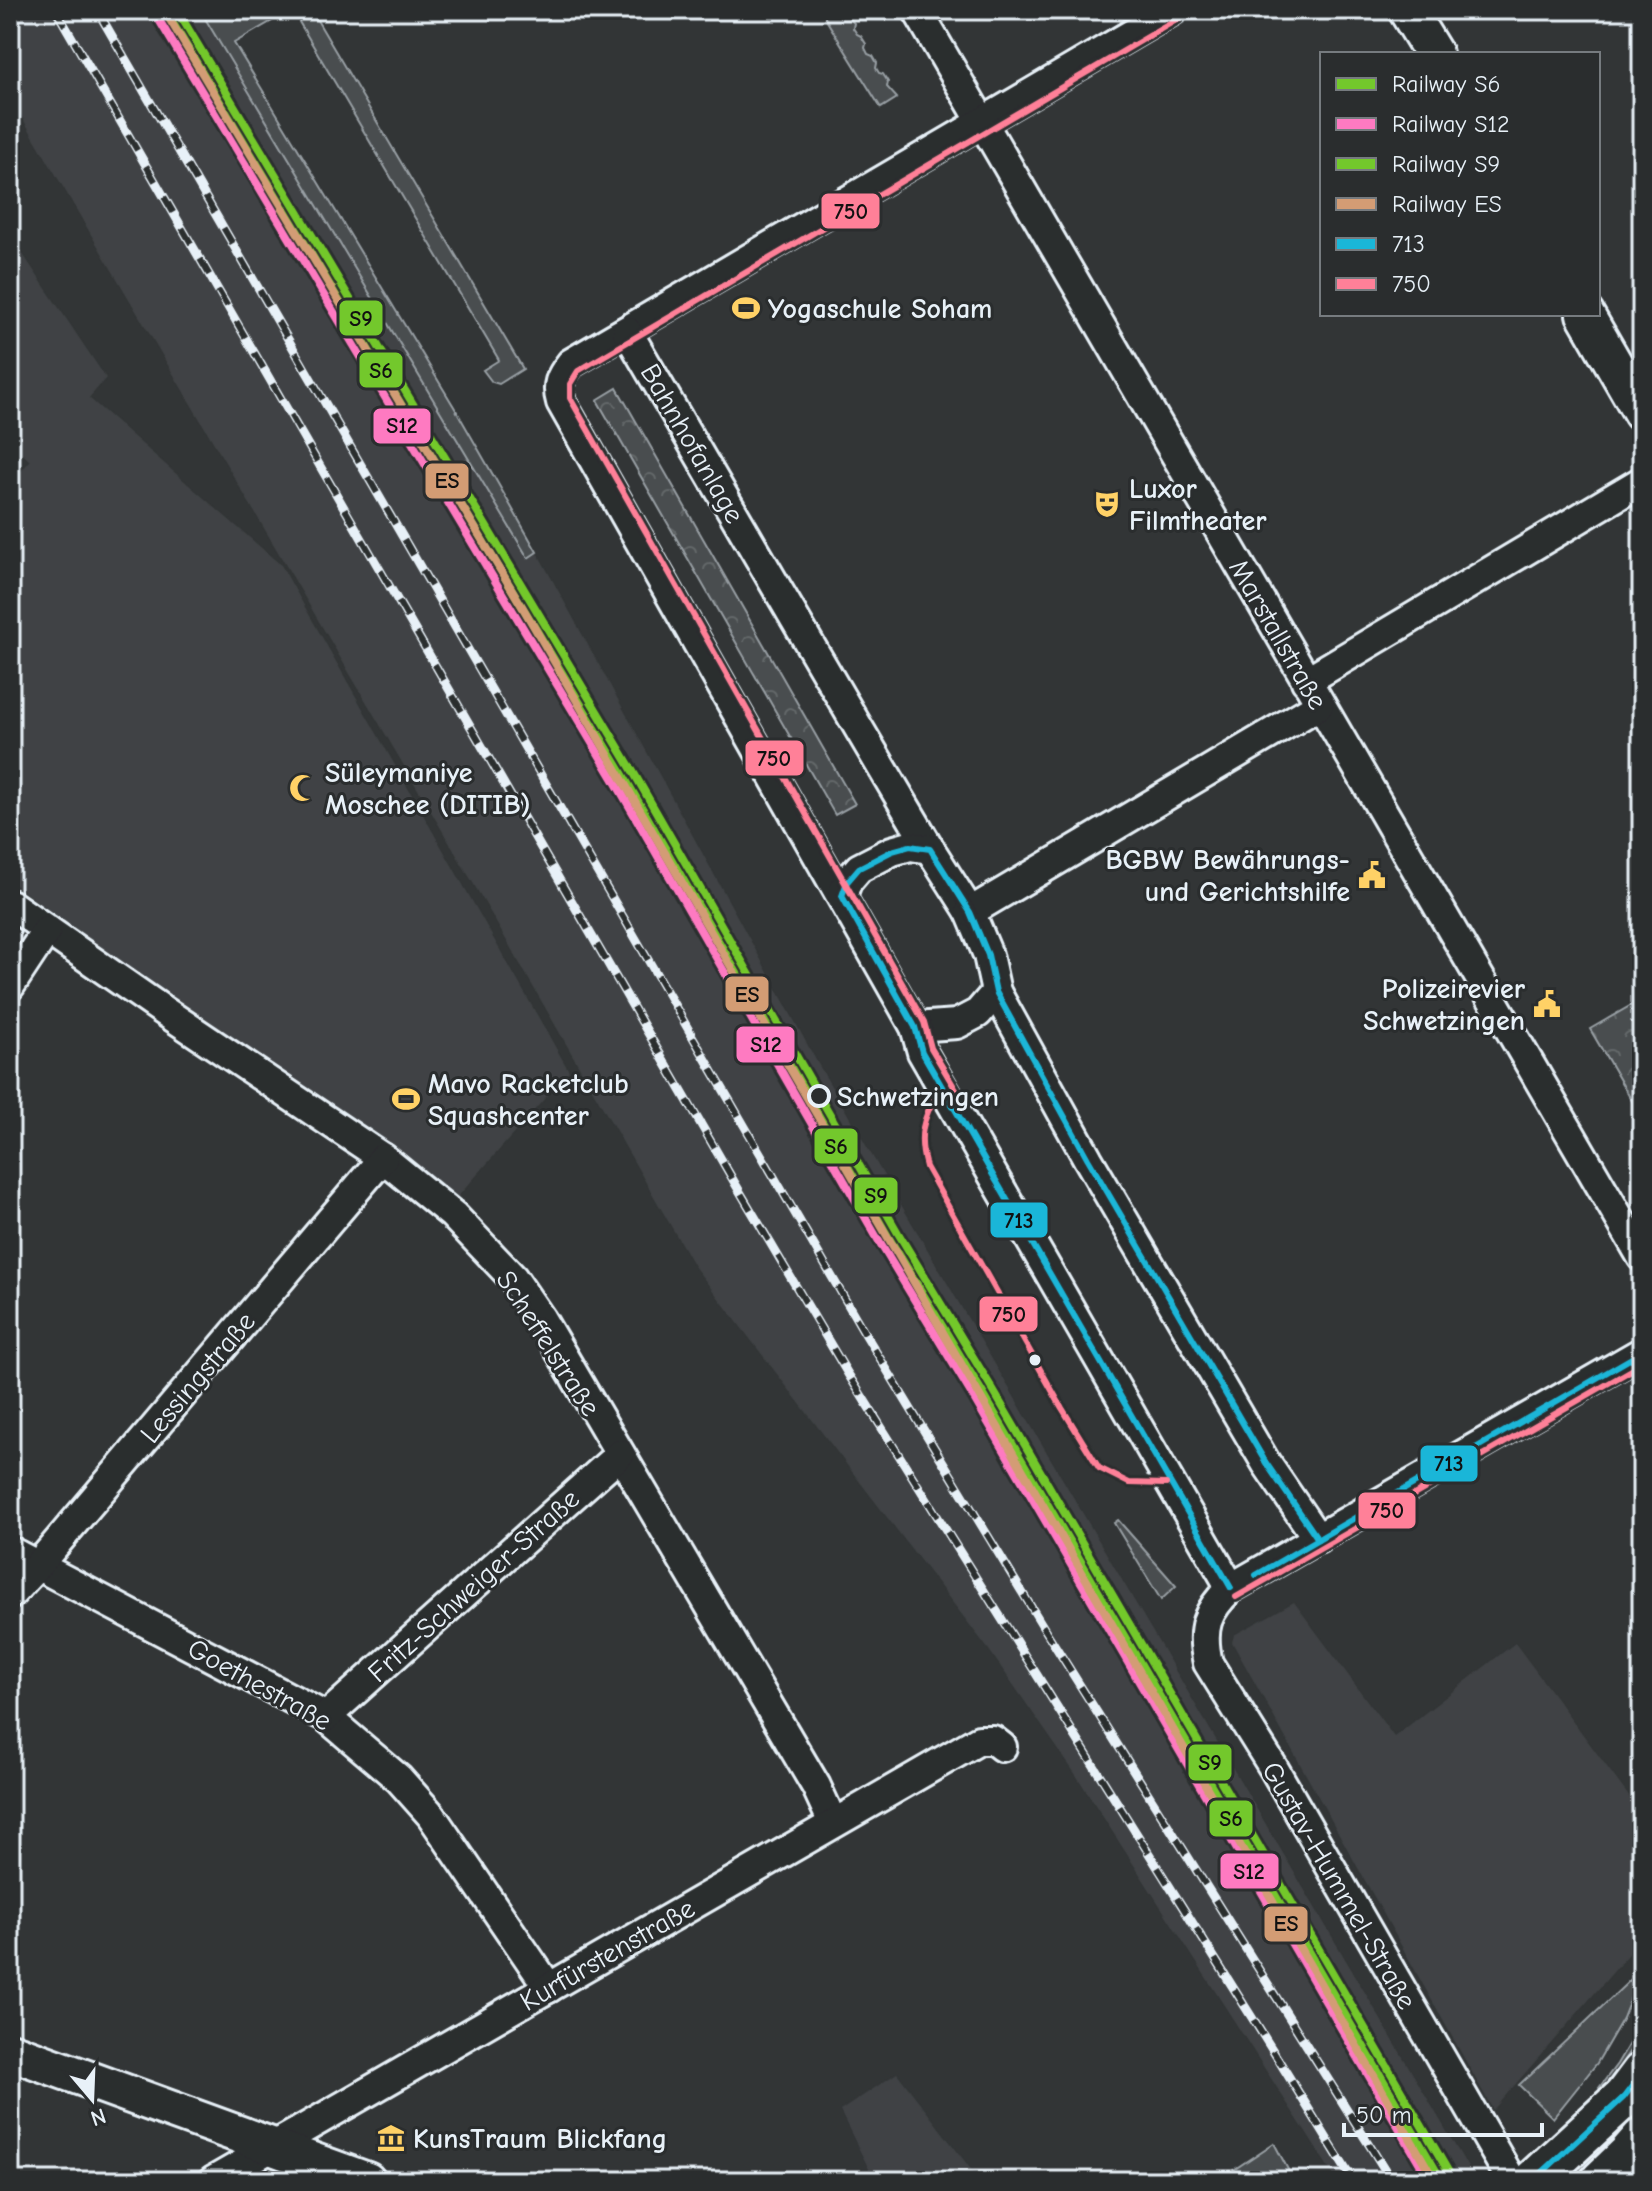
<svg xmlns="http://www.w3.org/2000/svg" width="1652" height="2191" font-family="'Comic Neue',sans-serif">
  <defs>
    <pattern id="park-crowns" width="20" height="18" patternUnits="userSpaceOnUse" patternTransform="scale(2)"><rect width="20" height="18" fill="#494d4f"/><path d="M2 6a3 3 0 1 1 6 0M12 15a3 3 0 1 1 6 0" fill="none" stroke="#636769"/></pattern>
  </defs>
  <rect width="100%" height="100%" fill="#323536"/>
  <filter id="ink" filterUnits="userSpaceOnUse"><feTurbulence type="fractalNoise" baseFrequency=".0125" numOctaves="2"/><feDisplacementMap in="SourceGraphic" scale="16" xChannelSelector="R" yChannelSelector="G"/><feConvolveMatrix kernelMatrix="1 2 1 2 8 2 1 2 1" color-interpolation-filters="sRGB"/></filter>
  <g filter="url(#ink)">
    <g fill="#3f4244">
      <path d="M10,10h205l241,400 81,142 280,510 659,1119h-139l-261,-406 -87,-125 -295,-384 -208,-361 -476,-808z"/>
      <path d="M10,235l96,143 -17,20 192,167 288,506 -115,130 -444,-319v-399l20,-22 -20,-19z"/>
      <path d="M1294,1602l100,135 121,-94 127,171v125l-149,171 -261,-468 2,-7z"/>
      <path d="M897,2073l83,108h-118l10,-6 -32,-64z"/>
    </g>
    <g fill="#494d4f" stroke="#989fa4" stroke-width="2">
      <path d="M200,10h91l-57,33 222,367 81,142 -9,6z"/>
      <path d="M292,10h17l8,10 206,349 -24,15 -7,-2 -9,-12 16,-10z"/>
      <path d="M826,10h16l12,13 -1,5 4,6 4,2 5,8 -1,4 3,6 5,2 4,7 -1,5 3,5 4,1 5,8 -1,5 10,11 -16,10 -56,-90z"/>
      <path d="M1118,1520l58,66 -15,14 -47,-77z"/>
      <path d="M1642,1969l-19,49 -26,45 -44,55 -34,-33z"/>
      <path d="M1642,2022v12l-40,57 -3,-3 18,-24z"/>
      <path d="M1642,2089v26l-56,62 -10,-18z"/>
      <path d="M1274,2143l20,38h-77z"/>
    </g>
    <g fill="url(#park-crowns)" stroke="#989fa4" stroke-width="2">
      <path d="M617,388l238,416 -20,11 -238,-415z"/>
      <path d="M1642,999v119l-52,-89z"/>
    </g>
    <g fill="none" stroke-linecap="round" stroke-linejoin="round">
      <g stroke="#e8f1f8" stroke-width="34">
        <g id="minor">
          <path d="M917,10l725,1247"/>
          <path d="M1173,10l-602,353c-11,14 -15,22 -10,39l354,625 7,25 309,536"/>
          <path d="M627,331l234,401 69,117 40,63 18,43 8,37 92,167 178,304 52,76"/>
          <path d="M1306,681l336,-200"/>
          <path d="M842,896l5,-14 12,-14 33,-17 18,-5 20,3"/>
          <path d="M10,904l154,107 219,147 70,57 60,63 28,41 275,467 17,37"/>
          <path d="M970,912l349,-207"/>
          <path d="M10,986l37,-56"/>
          <path d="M915,1027l42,-3 21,-11 18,-21"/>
          <path d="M10,1551l316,166 73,62 32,36 118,173"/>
          <path d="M10,1595l28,-30 345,-407"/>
          <path d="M326,1717l294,-263"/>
          <path d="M213,2181l766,-441h14l9,7"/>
          <path d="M1512,2181l-239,-414 -65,-104c-8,-34 -2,-52 23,-75l411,-236"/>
        </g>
      </g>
      <g stroke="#e8f1f8" stroke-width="42">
        <g id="tertiary">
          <path d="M1407,10l27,44"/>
          <path d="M1585,314l57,99"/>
          <path d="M10,2051l357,130"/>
        </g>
      </g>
      <g stroke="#e8f1f8" stroke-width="46">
        <g id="secondary">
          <path d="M1533,2181l91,-84 18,-24"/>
          <path d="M1601,2181l27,-26 14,-16"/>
        </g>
      </g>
      <use href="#minor" stroke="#2a2d2e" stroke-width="28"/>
      <use href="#tertiary" stroke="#2a2d2e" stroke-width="36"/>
      <use href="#secondary" stroke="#2a2d2e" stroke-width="40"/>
      <g stroke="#e8f1f8" stroke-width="9">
        <g id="rail">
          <path d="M56,10l680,1175 112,189 425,677 80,130"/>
          <path d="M97,10l767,1322 183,301 345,548"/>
        </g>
      </g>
      <use href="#rail" stroke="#2a2d2e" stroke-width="6" stroke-dasharray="18" stroke-linecap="butt"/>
      <g stroke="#2a2d2e" stroke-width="12">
        <g id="bus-1">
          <path d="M1256,1575l386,-223"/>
          <path d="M1231,1588l-309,-536 -7,-25 -73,-131 5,-14 12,-14 33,-17 18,-5 20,3 40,63 18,43 8,37 92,167 178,304 52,76"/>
          <path d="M1533,2181l91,-84 18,-24"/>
        </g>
      </g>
      <g stroke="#2a2d2e" stroke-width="12">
        <g id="bus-2">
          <path d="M938,1090c-15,29 -21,45 -12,77l136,241 37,60 30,15 37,1"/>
          <path d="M956,1090l-25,-42 -7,-26 -354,-624v-14l8,-13 600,-352"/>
          <path d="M1236,1597l406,-233"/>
        </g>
      </g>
      <use href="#bus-1" stroke="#1ab6d8" stroke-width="6"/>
      <use href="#bus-2" stroke="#ff8098" stroke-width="6"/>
      <g stroke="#2a2d2e" stroke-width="14">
        <path id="rail-1" d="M165,10l457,763 267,465 92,152 461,791"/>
      </g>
      <g stroke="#2a2d2e" stroke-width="14">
        <path id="rail-2" d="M156,15l457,763 267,465 92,152 458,786"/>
      </g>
      <g stroke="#2a2d2e" stroke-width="14">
        <path id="rail-3" d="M177,10l454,758 267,465 92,152 461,791"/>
      </g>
      <g stroke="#2a2d2e" stroke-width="14">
        <path id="rail-4" d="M170,20l353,588 912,1573"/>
      </g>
      <use href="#rail-1" stroke="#73c82c" stroke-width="8"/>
      <use href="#rail-2" stroke="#fe7ac1" stroke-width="8"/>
      <use href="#rail-3" stroke="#73c82c" stroke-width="8"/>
      <use href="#rail-4" stroke="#d39c74" stroke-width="8"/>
    </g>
  </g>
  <defs>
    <g id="stadium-bare" transform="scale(2.16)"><path d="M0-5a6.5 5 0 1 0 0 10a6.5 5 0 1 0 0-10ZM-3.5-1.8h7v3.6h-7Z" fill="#ffd166" stroke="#2a2d2e" stroke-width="2.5" paint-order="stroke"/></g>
    <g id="theatre-bare" transform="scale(2.16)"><path d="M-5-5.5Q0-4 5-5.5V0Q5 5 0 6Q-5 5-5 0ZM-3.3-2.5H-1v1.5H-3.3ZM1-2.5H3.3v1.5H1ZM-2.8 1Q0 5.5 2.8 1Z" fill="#ffd166" stroke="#2a2d2e" stroke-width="2.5" paint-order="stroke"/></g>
    <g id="mosque-bare" transform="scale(2.16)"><path d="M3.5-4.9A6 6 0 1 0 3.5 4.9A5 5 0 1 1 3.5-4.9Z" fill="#ffd166" stroke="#2a2d2e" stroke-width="2.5" paint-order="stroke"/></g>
    <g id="civic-bare" transform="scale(2.16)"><path d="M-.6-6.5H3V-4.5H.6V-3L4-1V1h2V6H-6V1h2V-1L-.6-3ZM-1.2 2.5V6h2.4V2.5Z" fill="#ffd166" stroke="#2a2d2e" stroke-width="2.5" paint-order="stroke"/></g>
    <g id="museum-bare" transform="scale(2.16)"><path d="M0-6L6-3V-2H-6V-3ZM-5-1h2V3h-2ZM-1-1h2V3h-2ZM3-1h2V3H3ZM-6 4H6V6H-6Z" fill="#ffd166" stroke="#2a2d2e" stroke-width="2.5" paint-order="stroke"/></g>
  </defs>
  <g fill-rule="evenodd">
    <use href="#stadium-bare" x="746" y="308"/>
    <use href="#theatre-bare" x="1107" y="504"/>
    <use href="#mosque-bare" x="303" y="788"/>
    <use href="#civic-bare" x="1372" y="875"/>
    <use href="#civic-bare" x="1547" y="1004"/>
    <use href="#stadium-bare" x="406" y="1099"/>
    <use href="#museum-bare" x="391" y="2138"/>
  </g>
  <circle fill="#2a2d2e" stroke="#e8f1f8" stroke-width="4" cx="819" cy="1096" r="10"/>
  <circle fill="#e8f1f8" stroke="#2a2d2e" stroke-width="3" cx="1035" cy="1360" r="7"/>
  <g text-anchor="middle" stroke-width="6" stroke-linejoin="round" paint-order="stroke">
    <g font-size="28" font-weight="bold" fill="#e8f1f8" stroke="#2a2d2e" text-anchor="start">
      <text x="768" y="318">Yogaschule Soham</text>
      <text x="1129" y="498">Luxor<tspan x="1129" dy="32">Filmtheater</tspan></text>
      <text x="325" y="782">Süleymaniye<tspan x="325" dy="32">Moschee (DITIB)</tspan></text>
      <text x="1350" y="869" text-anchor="end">BGBW Bewährungs-<tspan x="1350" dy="32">und Gerichtshilfe</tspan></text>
      <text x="1525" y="998" text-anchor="end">Polizeirevier<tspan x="1525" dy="32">Schwetzingen</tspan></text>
      <text x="428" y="1093">Mavo Racketclub<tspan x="428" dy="32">Squashcenter</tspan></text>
      <text x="413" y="2148">KunsTraum Blickfang</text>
    </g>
    <g font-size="28" fill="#e8f1f8" stroke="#2a2d2e">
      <text transform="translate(693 443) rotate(60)" y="10">Bahnhofanlage</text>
      <text transform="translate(1279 634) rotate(60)" y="10">Marstallstraße</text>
      <text transform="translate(549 1343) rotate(57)" y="10">Scheffelstraße</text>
      <text transform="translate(197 1377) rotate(-50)" y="10">Lessingstraße</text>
      <text transform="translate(473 1585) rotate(-42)" y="10">Fritz-Schweiger-Straße</text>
      <text transform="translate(260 1684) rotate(29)" y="10">Goethestraße</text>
      <text transform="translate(1340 1885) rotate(60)" y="10">Gustav-Hummel-Straße</text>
      <text transform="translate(607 1954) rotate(-30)" y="10">Kurfürstenstraße</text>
    </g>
    <g font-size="28" font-weight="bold" fill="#e8f1f8" stroke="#2a2d2e" text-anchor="start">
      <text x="837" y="1106">Schwetzingen</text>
    </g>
  </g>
  <g stroke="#2a2d2e" stroke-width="3">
    <rect x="820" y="192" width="61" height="38" rx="8" fill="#ff8098"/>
    <rect x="338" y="299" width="46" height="38" rx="8" fill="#73c82c"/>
    <rect x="358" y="351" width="46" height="38" rx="8" fill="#73c82c"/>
    <rect x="372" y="407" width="60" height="38" rx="8" fill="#fe7ac1"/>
    <rect x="424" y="462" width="46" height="38" rx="8" fill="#d39c74"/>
    <rect x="744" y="739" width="61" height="38" rx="8" fill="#ff8098"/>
    <rect x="724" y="975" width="46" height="38" rx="8" fill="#d39c74"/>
    <rect x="735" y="1025" width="61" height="39" rx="8" fill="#fe7ac1"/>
    <rect x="813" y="1127" width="46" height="38" rx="8" fill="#73c82c"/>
    <rect x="853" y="1176" width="46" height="39" rx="8" fill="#73c82c"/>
    <rect x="989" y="1201" width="60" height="38" rx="8" fill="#1ab6d8"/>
    <rect x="978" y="1295" width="61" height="38" rx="8" fill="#ff8098"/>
    <rect x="1419" y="1444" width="60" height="39" rx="8" fill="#1ab6d8"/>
    <rect x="1357" y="1491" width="60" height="39" rx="8" fill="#ff8098"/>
    <rect x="1187" y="1743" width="46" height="39" rx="8" fill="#73c82c"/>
    <rect x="1208" y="1799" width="46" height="39" rx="8" fill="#73c82c"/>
    <rect x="1219" y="1852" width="61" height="38" rx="8" fill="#fe7ac1"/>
    <rect x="1263" y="1905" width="46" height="38" rx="8" fill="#d39c74"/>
  </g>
  <g font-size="22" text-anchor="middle" font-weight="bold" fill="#111">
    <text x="851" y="219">750</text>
    <text x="361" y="326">S9</text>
    <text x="381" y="378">S6</text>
    <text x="402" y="433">S12</text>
    <text x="447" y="488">ES</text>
    <text x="774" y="766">750</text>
    <text x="747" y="1002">ES</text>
    <text x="766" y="1052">S12</text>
    <text x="836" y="1154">S6</text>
    <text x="876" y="1203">S9</text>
    <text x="1019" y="1228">713</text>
    <text x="1009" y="1322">750</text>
    <text x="1449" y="1471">713</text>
    <text x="1387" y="1518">750</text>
    <text x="1210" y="1770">S9</text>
    <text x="1231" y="1826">S6</text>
    <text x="1249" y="1879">S12</text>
    <text x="1286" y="1931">ES</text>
  </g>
  <rect width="1652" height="2191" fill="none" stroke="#2a2d2e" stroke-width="40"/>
  <rect x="20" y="20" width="1612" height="2151" fill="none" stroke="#e8f1f8" stroke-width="3" filter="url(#ink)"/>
  <rect x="1320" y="52" width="280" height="264" fill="#2a2d2e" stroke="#767b7f" stroke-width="2"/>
  <rect x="1336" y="78" width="40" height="12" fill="#73c82c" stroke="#767b7f" stroke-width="2"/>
  <text x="1392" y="92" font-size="24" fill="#e8f1f8">Railway S6</text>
  <rect x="1336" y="118" width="40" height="12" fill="#fe7ac1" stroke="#767b7f" stroke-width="2"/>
  <text x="1392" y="132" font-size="24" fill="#e8f1f8">Railway S12</text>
  <rect x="1336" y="158" width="40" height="12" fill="#73c82c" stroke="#767b7f" stroke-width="2"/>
  <text x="1392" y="172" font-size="24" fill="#e8f1f8">Railway S9</text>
  <rect x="1336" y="198" width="40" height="12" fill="#d39c74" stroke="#767b7f" stroke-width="2"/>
  <text x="1392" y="212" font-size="24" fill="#e8f1f8">Railway ES</text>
  <rect x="1336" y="238" width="40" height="12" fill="#1ab6d8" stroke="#767b7f" stroke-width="2"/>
  <text x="1392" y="252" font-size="24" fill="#e8f1f8">713</text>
  <rect x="1336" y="278" width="40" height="12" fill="#ff8098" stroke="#767b7f" stroke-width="2"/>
  <text x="1392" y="292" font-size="24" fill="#e8f1f8">750</text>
  <g transform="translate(92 2099) rotate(161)" stroke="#2a2d2e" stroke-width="6" paint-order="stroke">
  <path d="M0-6L14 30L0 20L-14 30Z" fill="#e8f1f8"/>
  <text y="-12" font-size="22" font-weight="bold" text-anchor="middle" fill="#e8f1f8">N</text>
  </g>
  <path d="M1344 2123v12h198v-12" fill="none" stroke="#e8f1f8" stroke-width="4"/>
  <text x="1356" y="2123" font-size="24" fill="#e8f1f8" stroke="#2a2d2e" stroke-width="6" paint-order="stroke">50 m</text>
</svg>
